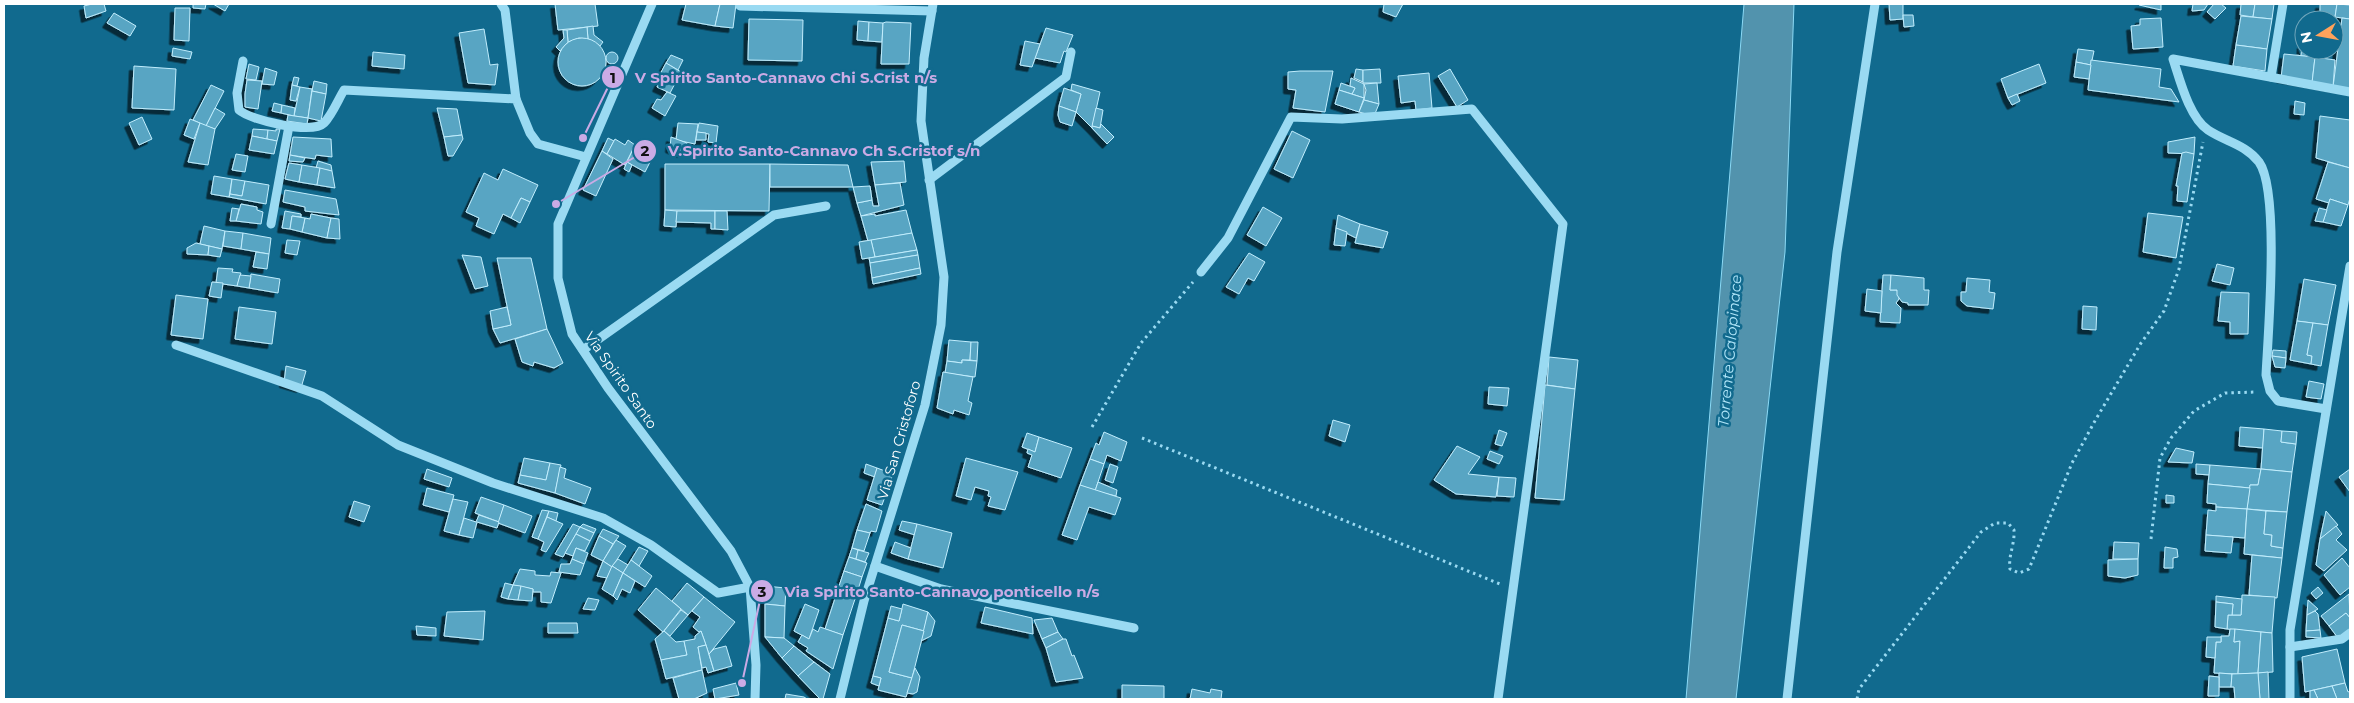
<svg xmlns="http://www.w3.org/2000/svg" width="2354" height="703" font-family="Montserrat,sans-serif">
  <defs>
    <filter id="shadow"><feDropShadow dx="-4.5" dy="4.5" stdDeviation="0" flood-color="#0009"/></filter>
  </defs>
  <rect width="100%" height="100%" fill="#116a8e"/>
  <path fill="#5293ad" stroke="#8bdaf6" d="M1744,4h50l-9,248 -49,447h-50z"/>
  <g fill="#58a5c3" stroke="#c1edfd" filter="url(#shadow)">
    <path d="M92,4h12l2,7 -20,7 -2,-12z"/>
    <path d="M193,4h13l-1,5 -12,-1z"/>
    <path d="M213,4h16l-4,7z"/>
    <path d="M555,4h40l3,22 -40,4z"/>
    <path d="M686,4h34l-5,22 -33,-6z"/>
    <path d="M720,4h16l-3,24 -18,-2z"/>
    <path d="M1384,4h19l-7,13 -13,-5z"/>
    <path d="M1889,4h14v15l-13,1z"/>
    <path d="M2140,4h21v6l-22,-5z"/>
    <path d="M2193,4h15l-4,6 -12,1z"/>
    <path d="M2214,4h7l5,4 -11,11 -8,-7z"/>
    <path d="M2241,4h14l-2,13 -13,-2z"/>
    <path d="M2255,4h19l-2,15 -19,-2z"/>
    <path d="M2320,4h17l-2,13h-5v-3l-10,-1z"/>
    <path d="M2337,4l13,1v14l-15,-2z"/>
    <path d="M175,8h15l-1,33 -15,-1z"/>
    <path d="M114,13l22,13 -6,10 -23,-13z"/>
    <path d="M1903,15h10l1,11 -10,1z"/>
    <path d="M2241,16l31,3 -5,30 -31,-4z"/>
    <path d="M2161,18l2,29 -30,2 -2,-23 9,-1v-6z"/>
    <path d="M2342,18l8,1v70l-17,-2z"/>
    <path d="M749,19l54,1 -1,41 -54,-1z"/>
    <path d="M858,21l11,1 -1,19 -11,-1z"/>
    <path d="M869,22l14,1 -1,19 -14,-1z"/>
    <path d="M886,22l25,1 -2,41h-28l2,-41z"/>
    <path d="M593,26l1,9 9,7 -3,4 -12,-7 -1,-12z"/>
    <path d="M587,27l1,12 -9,-1 -11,4 -1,-12z"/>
    <path d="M1046,28l27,7 -7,17 -2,-1 -4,12 -25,-5z"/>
    <path d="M484,29l6,36 8,-1 -3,21 -27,-2 -9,-50z"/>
    <path d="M563,30h4l1,12 -8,9 -4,-4 8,-9z"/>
    <circle cx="582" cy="62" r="24"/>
    <path d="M1025,41l15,3 -8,23 -12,-2z"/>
    <path d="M2302,44l2,6h12l-1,7 -14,-1z"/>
    <path d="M2236,45l31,4 -2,22 -32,-5z"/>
    <path d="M173,48l19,4 -2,7 -18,-3z"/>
    <path d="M2078,49l16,2 -3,14 -15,-3z"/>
    <path d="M373,52l32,3 -1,14 -32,-3z"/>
    <circle cx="612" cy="58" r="6"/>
    <path d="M2284,54l31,3 -3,26 -31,-5z"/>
    <path d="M671,55l12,5 -5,10 -12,-7z"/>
    <path d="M2315,57l20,3 -2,27 -21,-4z"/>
    <path d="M2091,60l70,9 -2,18 12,2 8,13 -91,-12z"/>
    <path d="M2076,62l15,3 -2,14 -15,-2z"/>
    <path d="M666,63l15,9 -11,21 -13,-6 5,-10 -3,-1z"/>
    <path d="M249,64l10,3 -3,13 -10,-1z"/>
    <path d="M2039,64l7,19 -38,15 -7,-19z"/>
    <path d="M134,66l42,3 -2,41 -42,-2z"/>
    <path d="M265,68l12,4 -3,13 -12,-1z"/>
    <path d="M1356,69l7,1v12l-9,-4z"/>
    <path d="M1380,69l1,14h-18v-13z"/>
    <path d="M1450,69l18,31 -11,7 -19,-31z"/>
    <path d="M1300,71h33l-8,41 -32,-4 3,-18 -8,-1v-17z"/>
    <path d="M1429,73l3,35 -16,2 -1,-9 -14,2 -3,-27z"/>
    <path d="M294,77l5,1 -2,8 -5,-1z"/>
    <path d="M1351,78l13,6v14l-12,-4 3,-6 -5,-2z"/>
    <path d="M247,80l15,1 -4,28 -13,-2v-13z"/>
    <path d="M314,81l13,3 -1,10 -14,-3z"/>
    <path d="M1341,83l14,5 -3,6 -13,-4z"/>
    <path d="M1377,83l2,21 -15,-4 2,-10 -2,-6z"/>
    <path d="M1072,84l28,8 -8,36 -16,-16 5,-18 -10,-4z"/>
    <path d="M211,85l13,6 -18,35 -13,-6z"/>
    <path d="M292,85l8,2 -4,14 -6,-1z"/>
    <path d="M300,87l12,2 -4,29 -14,-2z"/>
    <path d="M1064,88l17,6 -5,18 -17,-6z"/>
    <path d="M1339,90l25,8 -5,14 -24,-8z"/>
    <path d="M312,91l14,3 -5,27 -13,-3z"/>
    <path d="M667,92l9,4 -11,20 -13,-8 5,-9 4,1z"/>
    <path d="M2017,94l3,7 -8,4 -4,-7z"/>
    <path d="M1364,100l15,4 -5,12 -15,-4z"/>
    <path d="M2295,101l10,2 -1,12 -10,-1z"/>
    <path d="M274,103l8,2 -1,8 -9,-2z"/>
    <path d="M282,105l13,3 -1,8 -13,-3z"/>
    <path d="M1059,106l17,6 -4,14 -12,-4 -2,-7z"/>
    <path d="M215,108l10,6 -10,15 -9,-3z"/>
    <path d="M437,108l20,1 5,26 -18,2z"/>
    <path d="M1096,108l7,2 -3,18 -8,-2z"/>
    <path d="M288,115l20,3 -1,6 -20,-3z"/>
    <path d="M2320,116l30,4v48l-34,-10z"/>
    <path d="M142,117l10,22 -13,6 -10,-22z"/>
    <path d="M190,119l10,4 -6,16 -10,-4z"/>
    <path d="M200,123l15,6 -7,36 -20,-3z"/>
    <path d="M678,123l20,1 -3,20 -19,-4z"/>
    <path d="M699,123l19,3 -2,17 -8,-1 1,-8 -12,-2z"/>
    <path d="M1101,124l13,13 -7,7 -15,-16v-2l8,2z"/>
    <path d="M253,129l15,1 -1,9 -15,-3z"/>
    <path d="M276,129h4l-3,12 -10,-2 1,-9 8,1z"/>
    <path d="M1292,131l18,9 -17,38 -19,-9z"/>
    <path d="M697,132l9,1v7h-10z"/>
    <path d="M462,135l1,4 -10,17h-5l-4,-19z"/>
    <path d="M252,136l25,5 -3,13 -25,-4z"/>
    <path d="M293,137l38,2 1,18 -16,-2 -1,4 -25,-4z"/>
    <path d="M671,137l16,6 -5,10 -12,-5z"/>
    <path d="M2195,137l-1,17 -26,-1v-11z"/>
    <path d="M608,138l6,3 -7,13 -5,-3z"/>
    <path d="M615,139l10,6 3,-5 7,5 -10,20 -18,-11z"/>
    <path d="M635,145l18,11 -8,16 -18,-10z"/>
    <path d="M602,151l11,8 -17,37 -13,-6z"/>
    <path d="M2186,152l8,2 -7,48 -10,-1 1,-15h-2l6,-33z"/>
    <path d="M236,154l12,2 -3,16 -13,-2z"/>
    <path d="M290,155l15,3 -2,4 -14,-1z"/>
    <path d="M318,161l13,4 1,6 -16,-3z"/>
    <path d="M904,161l2,21 -31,3 -4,-23z"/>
    <path d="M627,162l5,3 -3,7 -5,-3z"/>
    <path d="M2328,162l22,6v30l-2,7 -18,-6 -1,4 -13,-4z"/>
    <path d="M289,163l13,2 -3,17 -14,-3z"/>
    <path d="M665,164h105l-1,47 -104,-1z"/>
    <path d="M770,164l78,1 5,22h-83z"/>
    <path d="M302,165l18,3 -3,17 -18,-3z"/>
    <path d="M320,168l12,3 3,17 -18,-3z"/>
    <path d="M503,169l35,16 -8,17 -9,-4 -10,20 -8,-4 -9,20 -18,-8 3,-8 -13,-6 18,-39 14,7z"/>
    <path d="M214,176l18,3 -3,18 -18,-3z"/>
    <path d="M232,179l13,2 -3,15 -12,-2z"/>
    <path d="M245,181l24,4 -3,19 -37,-7 1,-3 12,2z"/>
    <path d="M900,183l4,22 -43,11 -4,-13 15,-3 1,6h6l-4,-21z"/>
    <path d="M870,186l2,14 -15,3 -4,-16z"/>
    <path d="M285,190l51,9 3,16 -34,-4v-4l-22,-5z"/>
    <path d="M521,198l9,4 -10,21 -9,-5z"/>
    <path d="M2330,199l18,6 -7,21 -18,-4z"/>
    <path d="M241,204l16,3v3l6,2 -2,12 -25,-3z"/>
    <path d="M1263,207l19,11 -16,28 -19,-11z"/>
    <path d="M232,208l7,1 -3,12h-6z"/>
    <path d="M2319,208l8,2 -4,12 -8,-1z"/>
    <path d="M665,210l12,1 -1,16 -12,-1z"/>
    <path d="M906,210l6,23 -44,8 -7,-25 14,-2v2z"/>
    <path d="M285,211l16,3v3l-9,-1 -2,13 -8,-1z"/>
    <path d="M677,211h38v18h-4v-6l-35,-1z"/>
    <path d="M715,211h12l1,19 -13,-1z"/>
    <path d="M2148,213l35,4 -7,41 -33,-6z"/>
    <path d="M311,214l20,4 -4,20 -25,-6 3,-14 5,1z"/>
    <path d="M1338,215l22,9 -4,14 -20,-10z"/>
    <path d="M292,216l13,2 -3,14 -12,-3z"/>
    <path d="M331,218l8,1 1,20 -13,-1z"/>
    <path d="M1360,224l28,8 -5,16 -28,-5z"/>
    <path d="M204,226l21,5 -3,18 -22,-5z"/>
    <path d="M1336,228l11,4 -2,14 -11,-1z"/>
    <path d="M225,231l18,2 -2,16 -18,-3z"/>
    <path d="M243,233l28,5 -2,16 -28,-5z"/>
    <path d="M912,233l5,17 -42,7 -4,-17z"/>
    <path d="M287,240l13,1 -3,14 -12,-2z"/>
    <path d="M871,240l4,17 -13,2 -3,-17z"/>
    <path d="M196,243l13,3 -1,9 -21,-1v-6z"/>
    <path d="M209,246l13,3 -2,8 -12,-2z"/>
    <path d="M917,250l1,5 -48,8 -1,-5z"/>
    <path d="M256,252l13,2 -2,15 -14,-2z"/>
    <path d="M1249,253l16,9 -11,19 -6,-3 -9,16 -13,-7z"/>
    <path d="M462,255l19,2 7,29 -13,3z"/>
    <path d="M918,255l2,13 -48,10 -2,-15z"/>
    <path d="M497,258h34l16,71 -47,14 -7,-14 18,-4z"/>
    <path d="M2217,264l17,4 -4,17 -18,-4z"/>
    <path d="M218,268l15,1 -1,3 9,1 -4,13 -21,-3z"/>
    <path d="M920,268l1,6 -48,10 -1,-6z"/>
    <path d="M251,274l29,5 -2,14 -29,-5z"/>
    <path d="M240,275l11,1 -2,12 -12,-2z"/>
    <path d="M1883,275h8l-1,15h7l2,9 -3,4 5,5 -1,15 -20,-1z"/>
    <path d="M1891,275l33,3v12h5l-1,15h-20v-2l-6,-1 -5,-7v-5h-7z"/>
    <path d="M1967,278l23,2 -1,12 6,1 -2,16 -26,-3 -6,-5v-9h5z"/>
    <path d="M2304,279l32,6 -8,40 -31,-4z"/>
    <path d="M212,282l11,1 -2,15 -12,-2z"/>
    <path d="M1867,289l15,2 -1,22 -16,-2z"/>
    <path d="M2221,292l28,1 -1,41h-18v-12l-12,-1z"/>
    <path d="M176,295l32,4 -5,40 -32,-4z"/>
    <path d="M2083,306l14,1 -1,23 -14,-1z"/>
    <path d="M239,307l37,5 -4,32 -37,-5z"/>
    <path d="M507,307l4,18 -18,4 -3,-18z"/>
    <path d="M2297,321l16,2 -6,32 5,1 -1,8 -21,-4z"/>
    <path d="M2313,323l15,2 -7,41 -10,-2 1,-8 -5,-1z"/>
    <path d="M547,329l16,34 -9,5 -20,-6 -1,4 -11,-4 -7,-23z"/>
    <path d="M949,340l22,2 -1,18h-8v3l-15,-2z"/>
    <path d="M971,342h7l-1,19 -7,-1z"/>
    <path d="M2273,350l13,1v7l-14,-2z"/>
    <path d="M2272,356l14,2 -1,10 -10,-1z"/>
    <path d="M1549,357l29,3 -3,29 -28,-4z"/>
    <path d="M962,360l15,1 -2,16 -30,-4 2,-12 15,2z"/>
    <path d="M286,366l20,5 -5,17 -17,-5z"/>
    <path d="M943,372l30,5 -5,24 4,2 -3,12 -15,-5 -1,4 -16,-6z"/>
    <path d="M2309,381l15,3 -3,15 -15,-2z"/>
    <path d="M1545,385l30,4 -11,111 -29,-2z"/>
    <path d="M1489,387l20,1 -2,18 -19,-2z"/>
    <path d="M1333,420l17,5 -5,17 -16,-6z"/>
    <path d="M2240,427l24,2 -1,19 -24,-2z"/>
    <path d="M2264,429l18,2 -1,11 15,2 -4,28 -31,-3z"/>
    <path d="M1499,430l8,3 -5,13 -7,-2z"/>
    <path d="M2282,431l15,1 -1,12 -15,-2z"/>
    <path d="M1104,432l23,10 -6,19 -14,-6 -3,9 -14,-5 6,-16 3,2z"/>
    <path d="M1027,433l12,4 -4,15 -13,-5z"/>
    <path d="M1039,437l33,11 -11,30 -33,-11 4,-12 -5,-2 1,-4 7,3z"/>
    <path d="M1457,446l23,11 -12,17 31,3 -3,20 -40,-3 -22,-14z"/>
    <path d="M2176,448l18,4 -2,11 -24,-1z"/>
    <path d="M1490,451l13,5 -4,8 -12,-5z"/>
    <path d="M524,458l26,5 -4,17 -26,-5z"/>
    <path d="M966,458l52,14 -13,38 -17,-4 3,-9 -3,-1 1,-5 -14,-4 -4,13 -15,-4z"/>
    <path d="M1090,459l14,5 -9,27 -15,-6z"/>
    <path d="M550,463l11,2 -6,28 -37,-10 2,-8 26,5z"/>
    <path d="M866,464l11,4 -2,9 -11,-4z"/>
    <path d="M1110,464l8,3 -5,16 -8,-3z"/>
    <path d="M2196,464l14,1v10l-14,-1z"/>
    <path d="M2210,465l51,4 -3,16h-8v3l-42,-4z"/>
    <path d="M560,467l6,2 -2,9 27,10 -6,16 -30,-11z"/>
    <path d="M877,468l16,6 -11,31 -15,-5z"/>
    <path d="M427,469l25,9 -3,9 -25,-8z"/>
    <path d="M2261,469l31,3 -5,40 -40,-3 3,-24h8z"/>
    <path d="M2350,469v23l-11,-15z"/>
    <path d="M1499,477l17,1 -2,19 -17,-1z"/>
    <path d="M1098,482l19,8 -1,6 -21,-5z"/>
    <path d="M2208,484l42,4 -3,21 -31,-2v-3l-9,-1z"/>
    <path d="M1080,485l41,13 -6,17 -26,-8 -12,33 -15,-5z"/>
    <path d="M427,488l27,7 -5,17 -26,-7z"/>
    <path d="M2166,495l8,1v7h-8z"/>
    <path d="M481,497l23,8 -5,17 -24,-9z"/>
    <path d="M453,499l15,3 -9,33 -15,-4z"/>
    <path d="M354,501l16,5 -6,16 -15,-5z"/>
    <path d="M866,504l16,7 -6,21 -5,-1 -1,2 -13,-3z"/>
    <path d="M504,505l28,11 -7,17 -27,-10z"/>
    <path d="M2216,507l31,2 -2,29 -39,-3 2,-25 8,1z"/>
    <path d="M2247,509l19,2 -2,23 8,1 -1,11 12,2 -1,10 -38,-4z"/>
    <path d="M542,510l7,1 -11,28 -6,-2z"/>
    <path d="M549,511l9,2 -2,8 -9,-4z"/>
    <path d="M2266,511l21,1 -4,36 -12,-2 1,-11 -8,-1z"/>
    <path d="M2326,511l12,14 -18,14z"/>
    <path d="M479,515l20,7 -2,6 -20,-6 -4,16 -14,-3 5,-17 12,4z"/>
    <path d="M547,517l16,7 -17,28 -5,-2 3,-8 -6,-3z"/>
    <path d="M902,521l15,3 -2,11 -16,-5z"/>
    <path d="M573,524l7,3 -4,7 -13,23 -8,-3z"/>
    <path d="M583,524l13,5 -2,4 -14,-6z"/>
    <path d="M917,524l35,9 -9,35 -35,-9z"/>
    <path d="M2336,526l6,8 -6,6 11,10 -23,21 -8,-6 4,-26z"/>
    <path d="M580,527l14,6 -4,8 -14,-7z"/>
    <path d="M603,529l16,7 -6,8 -14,-8z"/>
    <path d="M857,530l13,3 -6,18 -12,-3z"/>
    <path d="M576,534l14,7 -5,10 -9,-3 -3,8 -8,-3z"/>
    <path d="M2206,535l27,2 -2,16 -26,-2z"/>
    <path d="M599,536l14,8 -10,17 -12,-6z"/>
    <path d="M616,540l10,6 -14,21 -9,-6z"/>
    <path d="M895,542l16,6 -3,11 -17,-6z"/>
    <path d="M2114,542l25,1 -1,16h-25z"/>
    <path d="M639,547l9,4 -9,15 -8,-6z"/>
    <path d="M2165,547l12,2 1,8 -5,1v10h-9z"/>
    <path d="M576,548l12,5 -4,11 -12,-5z"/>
    <path d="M852,548l6,2 -2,9 -7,-2z"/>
    <path d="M858,550l11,3 -4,9 -9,-3z"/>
    <path d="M2252,555l30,3 -5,40 -28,-3z"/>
    <path d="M849,557l18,6 -5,14 -18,-6z"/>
    <path d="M2342,558l8,10v19l-10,8 -16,-20z"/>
    <path d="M572,559l12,5 -4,11 -21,-3 2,-8h9z"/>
    <path d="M618,559l10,6 -5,8 -11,-7z"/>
    <path d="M2138,559v16l-13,3 -17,-2v-16z"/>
    <path d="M631,560l21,16 -7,11 -22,-14z"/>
    <path d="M603,561l9,6 -5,11 -10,-2z"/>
    <path d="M612,566l11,7 -10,23 -11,-7z"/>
    <path d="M520,569l15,2v4l15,1 1,-4 10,1 -10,30 -10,-1v-10h-8v-3l-20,-4z"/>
    <path d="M844,571l18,6 -5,16 -18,-7z"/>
    <path d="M623,573l12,8 -5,12 -8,-4 -5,11 -4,-4z"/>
    <path d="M505,583l8,2 -5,14 -7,-2z"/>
    <path d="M687,583l17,14 -16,18 -16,-14z"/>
    <path d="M513,585l8,1 -3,14 -10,-1z"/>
    <path d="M521,586l12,3 -1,12 -14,-1z"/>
    <path d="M765,586l21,2 -1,18 -20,-2z"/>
    <path d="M839,586l18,7 -14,42 -18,-6z"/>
    <path d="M2318,587l5,6 -7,6 -5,-6z"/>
    <path d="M656,588l25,21 -18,23 -25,-22z"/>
    <path d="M2349,594l1,24 -4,-5 -17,13 -8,-10z"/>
    <path d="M2242,595l33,2 -3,36 -45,-4 1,-14h13z"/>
    <path d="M2216,596l26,3 -1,16h-9l1,-11 -17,-2z"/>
    <path d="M704,597l31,25 -26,32 -8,-23 -2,1 -6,-5 7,-10 -8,-6z"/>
    <path d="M588,598l11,2 -4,10 -12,-1z"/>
    <path d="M2308,600l10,9 -11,6z"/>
    <path d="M2216,602l17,2 -1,11h-4l-1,14 -12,-2z"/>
    <path d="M765,604l20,2 -1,32 -19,-1z"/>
    <path d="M805,604l14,6 -10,29 -15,-8z"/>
    <path d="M903,604l25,8 -4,19 -22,-6 -13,47 23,6 -6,19 -28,-7 3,-12 -8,-2 15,-58 11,3z"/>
    <path d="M891,606l11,3 -3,12 -11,-3z"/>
    <path d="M985,607l47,11 1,16 -52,-11z"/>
    <path d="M681,610l7,5 -18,21 -6,-5z"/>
    <path d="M485,611l-2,29 -39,-4 3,-24z"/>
    <path d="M2315,611l3,3 2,16 -14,1 1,-16z"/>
    <path d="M928,612l7,9 -4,15 -10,5z"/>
    <path d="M2346,613l4,5v11l-12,9 -9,-12z"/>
    <path d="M1052,618l6,14 -16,7 -8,-19z"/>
    <path d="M548,623h29l1,10h-30z"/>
    <path d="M902,625l22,6 -12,47 -23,-6z"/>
    <path d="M416,626l20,2v8l-19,-1z"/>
    <path d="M820,627l23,8 -10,34 -27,-18 2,-3 -10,-6 4,-7 7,4 4,-10 5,3z"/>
    <path d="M2230,629h5l-1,13 6,-1 -2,33 -24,-1 2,-31h5v-6h8z"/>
    <path d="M2235,629l26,3 -3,41 -20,1 2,-33 -6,1z"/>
    <path d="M2320,630l1,8 -15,-1v-6z"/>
    <path d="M664,631l12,11 8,-1 3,14 -26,5 -6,-21z"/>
    <path d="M701,631l5,14 -8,2 4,23 -36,9 -5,-19 26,-5 -3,-14 11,-2v-3z"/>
    <path d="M1058,632l5,7 -17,9 -4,-9z"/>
    <path d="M2261,632l11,1 1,39 -15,1z"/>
    <path d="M765,637l19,1 10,8 -12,12z"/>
    <path d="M2207,637h14v5h-5l-1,16 -9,-1z"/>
    <path d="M1063,639h3l6,17 2,-1 9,23 -27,4 -10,-34z"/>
    <path d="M706,645l8,26 -6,2 -2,-6 -4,1 -4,-21z"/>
    <path d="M726,646l6,20 -18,5 -5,-17 5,-5z"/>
    <path d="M794,646l20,16 -16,14 -16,-18z"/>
    <path d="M2337,649l8,34 -40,9 -3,-35z"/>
    <path d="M814,662l16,12 -7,25h-3l-22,-23z"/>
    <path d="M915,668l5,9 -3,15 -4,2 -6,-1z"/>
    <path d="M702,670l5,23 -13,6h-15l-6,-21z"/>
    <path d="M2268,672l1,27h-9l-2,-26z"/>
    <path d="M2219,673l13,1 -1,13h-12z"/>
    <path d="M2258,673l2,26h-25l-1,-12h-3l1,-13z"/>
    <path d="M873,676l8,2 -2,8 -8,-3z"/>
    <path d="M2209,676l10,1v19h-11z"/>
    <path d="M736,683l3,12 -24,4 -2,-10z"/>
    <path d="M2345,683l3,9 2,-1v8h-13l-5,-13z"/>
    <path d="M1122,685l42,1v13h-42z"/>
    <path d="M2332,686l5,13h-19l-4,-9z"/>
    <path d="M1192,689l18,4 1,-4 11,2 -1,8h-31z"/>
    <path d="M2314,690l4,9h-8v-8z"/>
    <path d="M786,694l18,3 3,2h-22z"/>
  </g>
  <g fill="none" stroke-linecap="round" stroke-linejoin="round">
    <g stroke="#9adaf2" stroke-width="3" stroke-dasharray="2.5 4" stroke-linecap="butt">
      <path d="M1092,427l49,-84 52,-61"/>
      <path d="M1142,438l358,146"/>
      <path d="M2151,539l9,-81 11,-20 23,-27 31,-18 32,-1"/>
      <path d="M1857,699l2,-10 122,-157 14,-9h13l6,7c1,14 -6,26 -4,39l9,4 10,-4 43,-106 24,-44 45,-76 23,-32 15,-42 24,-127"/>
    </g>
    <g stroke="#9adaf2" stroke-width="9">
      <path d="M501,4l4,6 11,89"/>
      <path d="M652,4l-94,220v54l14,56 36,54 123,163 19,36 6,78 -1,34"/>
      <path d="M740,6l192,5"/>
      <path d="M243,61l-6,32 2,17c11,10 73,25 85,13 8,-8 14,-23 20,-33l172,9 14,34 8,11 48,13"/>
      <path d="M2271,77l12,-73"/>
      <path d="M929,180l137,-103 5,-25"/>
      <path d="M271,224l18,-98"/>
      <path d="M1201,272l27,-34 63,-121 51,2 130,-10 91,115 -65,475"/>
      <path d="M176,345l146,51 76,49 95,38 110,35 48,27 67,48 32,-6"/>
      <path d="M583,350l191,-135 52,-9"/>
      <path d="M2326,409l-48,-8 -8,-10 -4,-16c2,-40 14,-184 -7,-213 -14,-18 -33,-20 -51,-32 -19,-13 -28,-50 -35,-71l177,33"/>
      <path d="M875,566l66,23 193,39"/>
      <path d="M2290,647l52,-8 8,-6"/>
      <path d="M840,699l24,-98 61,-196 16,-80 3,-48 -23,-156 3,-63 9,-54"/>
      <path d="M1787,699l50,-447 38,-248"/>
      <path d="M2290,699v-69l60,-364"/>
    </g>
  </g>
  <g text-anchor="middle" stroke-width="5" stroke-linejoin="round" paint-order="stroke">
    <g font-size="14" fill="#fff" stroke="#116a8e">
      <text transform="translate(621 380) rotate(55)" y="5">Via Spirito Santo</text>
      <text transform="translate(899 440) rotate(-74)" y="5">Via San Cristoforo</text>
    </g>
    <g font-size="15" font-style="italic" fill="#b2e7fa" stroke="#116a8e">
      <text transform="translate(1730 351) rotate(-85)" y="5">Torrente Calopinace</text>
    </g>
  </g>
  <path fill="none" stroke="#caabe5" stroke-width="2" d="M583 138L613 77M556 204L645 151M742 683L762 591"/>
  <g fill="#caabe5" stroke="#116a8e" stroke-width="2">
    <circle cx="583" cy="138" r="5"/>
    <circle cx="556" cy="204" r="5"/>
    <circle cx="742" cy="683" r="5"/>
    <circle cx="613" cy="77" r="12"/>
    <circle cx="645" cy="151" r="12"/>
    <circle cx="762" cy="591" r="12"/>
  </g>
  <g font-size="15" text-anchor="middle" font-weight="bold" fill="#111">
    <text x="613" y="83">1</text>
    <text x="645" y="156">2</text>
    <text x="762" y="597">3</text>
  </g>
  <g font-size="15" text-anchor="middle" font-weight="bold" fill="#caabe5" stroke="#116a8e" stroke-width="5" stroke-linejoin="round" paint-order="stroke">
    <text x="786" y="83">V Spirito Santo-Cannavo Chi S.Crist n/s</text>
    <text x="824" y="156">V.Spirito Santo-Cannavo Ch S.Cristof s/n</text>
    <text x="942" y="597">Via Spirito Santo-Cannavo ponticello n/s</text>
  </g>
  <rect width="2354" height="703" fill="none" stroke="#ffffff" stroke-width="10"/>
  <g transform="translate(2319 35) rotate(259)"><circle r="24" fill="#116a8e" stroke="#70a6bb"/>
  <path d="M0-4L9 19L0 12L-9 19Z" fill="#ffa25b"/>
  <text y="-8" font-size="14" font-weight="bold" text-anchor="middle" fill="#ffffff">N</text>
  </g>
</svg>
